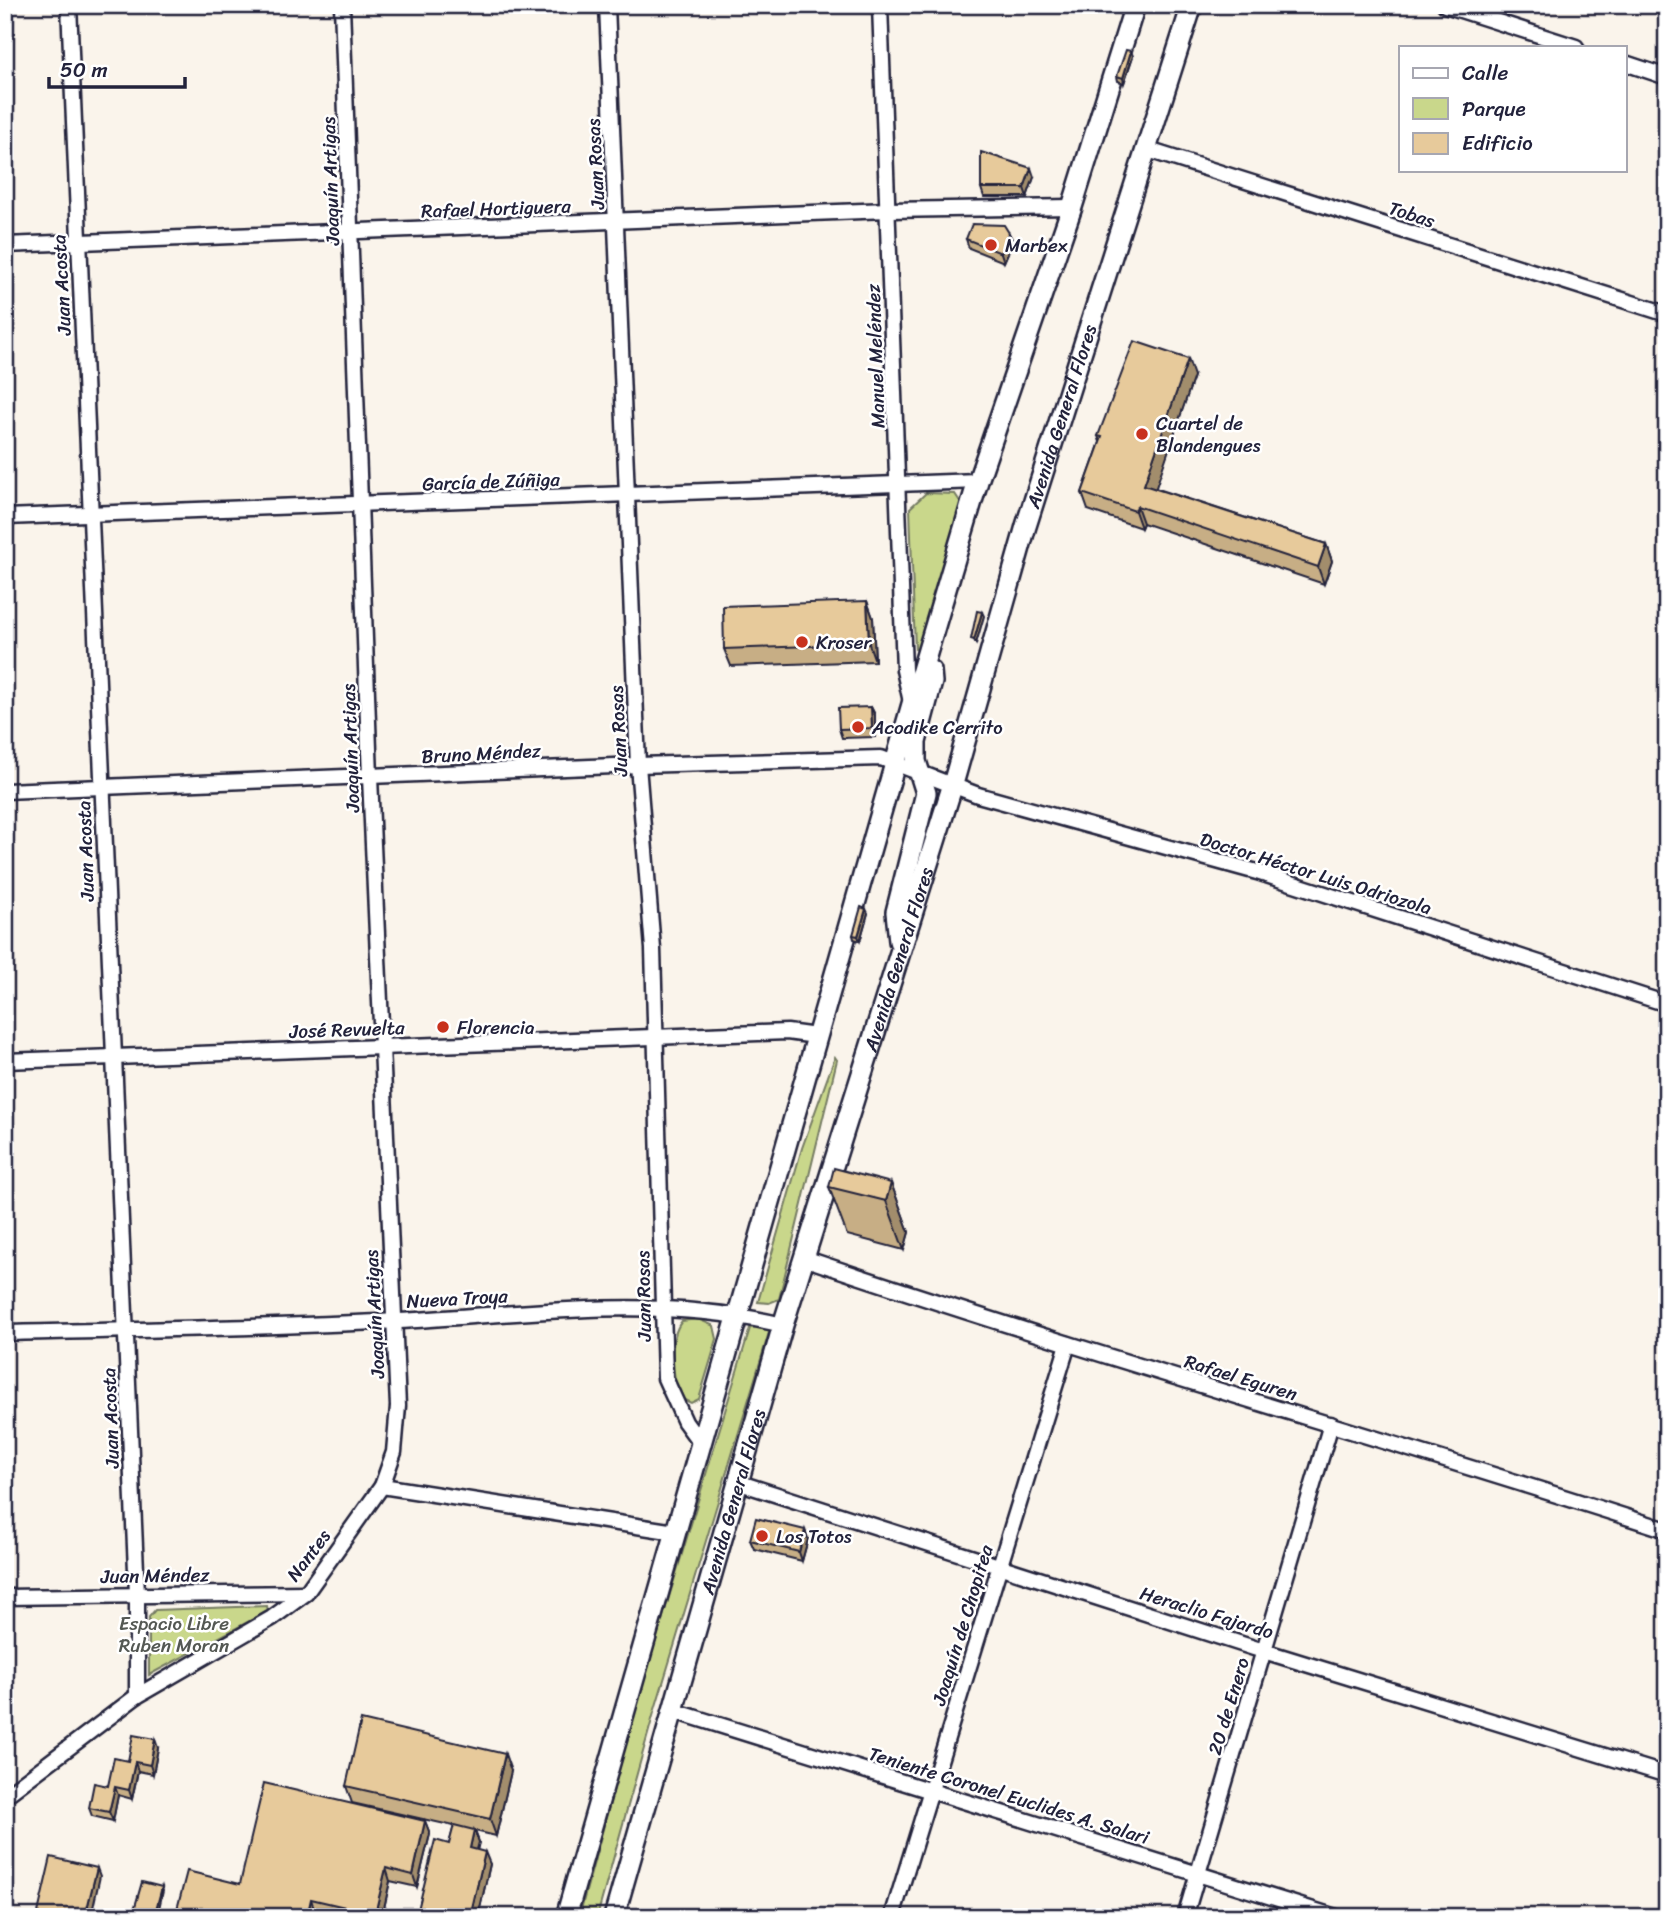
<svg xmlns="http://www.w3.org/2000/svg" width="1672" height="1922" font-family="Sriracha,sans-serif">
  <rect width="100%" height="100%" fill="#faf4eb"/>
  <filter id="ink" filterUnits="userSpaceOnUse"><feTurbulence type="fractalNoise" baseFrequency=".0143" numOctaves="2"/><feDisplacementMap in="SourceGraphic" scale="14" xChannelSelector="R" yChannelSelector="G"/><feConvolveMatrix kernelMatrix="1 2 1 2 8 2 1 2 1" color-interpolation-filters="sRGB"/></filter>
  <g filter="url(#ink)">
    <g fill="#c9d78b" stroke="#767c63" stroke-width="2">
      <path d="M926,493l29,1 6,9 -43,147 -3,-1 -5,-141z"/>
      <path d="M835,1057l2,3 -58,239 -10,4 -11,-1 44,-154z"/>
      <path d="M698,1319l16,7 3,13 -18,60 -8,4 -11,-5c-7,-21 -13,-59 2,-77z"/>
      <path d="M760,1326l10,3 -117,387 -56,201h-18l59,-217 112,-372z"/>
      <path d="M267,1606l1,5 -119,64v-58l6,-7z"/>
    </g>
    <g fill="none" stroke-linecap="round" stroke-linejoin="round">
      <g stroke="#22223b" stroke-width="19">
        <g id="minor">
          <path d="M69,5l68,1589v102"/>
          <path d="M607,5l31,760 15,184 12,429 20,44 16,22"/>
          <path d="M880,5l24,665 7,32"/>
          <path d="M1445,5l131,42"/>
          <path d="M1625,63l42,14"/>
          <path d="M1145,149l522,165"/>
          <path d="M5,245l883,-35 184,-3"/>
          <path d="M5,517l973,-36"/>
          <path d="M5,791l633,-26 243,-7 97,37 279,77 410,132"/>
          <path d="M5,1061l782,-29 29,4"/>
          <path d="M804,1258c286,97 576,179 863,272"/>
          <path d="M5,1333c131,-3 262,-5 393,-12 128,-7 259,-27 385,4"/>
          <path d="M737,1482l517,166 413,127"/>
          <path d="M382,1486l293,46"/>
          <path d="M5,1597l301,-4"/>
          <path d="M671,1710l665,207"/>
          <path d="M5,1796l132,-100 135,-78 34,-25 76,-107 12,-34 4,-46 -28,-629 -28,-772"/>
          <path d="M892,1917l176,-573"/>
          <path d="M1185,1917l146,-493"/>
        </g>
      </g>
      <g stroke="#22223b" stroke-width="24">
        <g id="secondary">
          <path d="M899,941l-3,-29 30,-119 -10,-32v-19l16,-60 -1,-11"/>
          <path d="M566,1917l346,-1213 66,-223 94,-274 63,-202"/>
          <path id="s1" d="M614,1917l169,-592 170,-541 73,-258 166,-521"/>
        </g>
      </g>
      <use href="#minor" stroke="#fff" stroke-width="14"/>
      <use href="#secondary" stroke="#fff" stroke-width="19"/>
    </g>
    <g fill="#c7ae85" stroke="#22223b" stroke-width="2">
      <path d="M1133,56l-9,27 -6,-2 -1,-5z"/>
      <path d="M1034,177l-7,20h-43l-3,-9z"/>
      <path d="M966,239l47,2 -9,21 -35,-14z"/>
      <path d="M1194,376l-39,112 171,56 6,17 -8,23 -181,-61 -2,5 -53,-18 -6,-17 18,-51 -2,-6z"/>
      <path d="M867,601l6,17 2,43 -144,5 -7,-17z"/>
      <path d="M871,707l4,8v22l-33,1 -3,-9z"/>
      <path d="M868,913l-8,28 -6,-2 -1,-4z"/>
      <path d="M891,1183l18,49 -5,18 -57,-15 -18,-48z"/>
      <path d="M805,1530l3,9 -6,22 -48,-12 -4,-9z"/>
      <path d="M158,1748l-5,26 -15,-3 -6,28 -14,-4 -5,26 -21,-5 -3,-8 39,-47z"/>
      <path d="M511,1771l-15,65 -21,-5 4,11 -2,8 13,14 -12,53h-60l-1,-3 32,-70 5,-18 -102,-23 -6,-17z"/>
      <path d="M425,1821l5,13 -13,53 -27,-6 -8,36h-46l-21,-5 -75,-28z"/>
    </g>
    <g fill="#a28d6c" stroke="#22223b" stroke-width="2">
      <path d="M1131,51l2,5 -9,27 -1,-5z"/>
      <path d="M1031,168l3,9 -7,20 -3,-9z"/>
      <path d="M1009,233l4,8 -9,21 -3,-9z"/>
      <path d="M1188,359l6,17 -43,126 -7,-17z"/>
      <path d="M1137,506l6,17 -2,5 -6,-17z"/>
      <path d="M1326,544l6,17 -8,23 -6,-17z"/>
      <path d="M867,601l6,17 2,43 -6,-17z"/>
      <path d="M982,612l2,4 -8,28 -2,-4z"/>
      <path d="M871,707l4,8v22l-3,-9z"/>
      <path d="M866,909l2,4 -8,28 -2,-5z"/>
      <path d="M891,1183l18,49 -5,18 -18,-49z"/>
      <path d="M805,1530l3,9 -6,22 -3,-9z"/>
      <path d="M155,1739l3,9 -5,26 -3,-9z"/>
      <path d="M505,1754l6,17 -15,65 -6,-17z"/>
      <path d="M135,1762l3,9 -6,28 -3,-9z"/>
      <path d="M115,1787l3,8 -5,26 -4,-9z"/>
      <path d="M425,1821l5,13 -13,53 -4,-12z"/>
      <path d="M474,1830l5,12 -5,19 -4,-13z"/>
      <path d="M485,1852l5,12 -12,53h-8z"/>
      <path d="M97,1868l3,8 -9,41h-6z"/>
      <path d="M386,1868l4,13 -8,36h-6l-1,-3z"/>
      <path d="M162,1887l1,4 -6,26h-3z"/>
      <path d="M311,1899l4,13 2,5h-5l-3,-9z"/>
    </g>
    <g fill="#e7ca9b" stroke="#22223b" stroke-width="2">
      <path d="M1126,50l5,1 -8,27 -6,-2z"/>
      <path d="M981,152l50,16 -7,20h-43z"/>
      <path d="M972,224l32,1 5,8 -8,20 -35,-14z"/>
      <path d="M1134,341l54,18 -44,126 182,59 -8,23 -181,-61 -2,5 -53,-18 20,-56 -4,-1z"/>
      <path d="M867,601l2,43 -145,5 -1,-43z"/>
      <path d="M977,611l5,1 -8,28 -3,-1z"/>
      <path d="M871,707l1,21 -33,1 -1,-21z"/>
      <path d="M861,907l5,2 -8,27 -5,-1z"/>
      <path d="M834,1168l57,15 -5,18 -57,-14z"/>
      <path d="M756,1518l49,12 -6,22 -49,-12z"/>
      <path d="M361,1720l144,34 -15,65 -144,-33z"/>
      <path d="M133,1735l22,4 -5,26 -15,-3 -6,28 -14,-3 -6,25 -20,-4 5,-25 14,3 6,-28 14,3z"/>
      <path d="M264,1783l161,38 -12,54 -27,-7 -11,46 -64,-15 -2,9 5,1 -1,8h-138l12,-46 53,13z"/>
      <path d="M454,1825l20,5 -4,18 15,4 -15,65h-41l-12,-3 18,-74 14,4z"/>
      <path d="M51,1857l46,11 -12,49h-48z"/>
      <path d="M142,1882l20,5 -8,30h-22z"/>
    </g>
  </g>
  <g fill="#c8321e" stroke="#fff" stroke-width="2.5">
    <circle cx="991" cy="245" r="7"/>
    <circle cx="1142" cy="434" r="7"/>
    <circle cx="802" cy="642" r="7"/>
    <circle cx="858" cy="727" r="7"/>
    <circle cx="443" cy="1027" r="7"/>
    <circle cx="762" cy="1536" r="7"/>
  </g>
  <g text-anchor="middle" stroke-width="5" stroke-linejoin="round" paint-order="stroke">
    <g font-size="19" fill="#22223b" stroke="#fff">
      <text transform="translate(595 164) rotate(-93)" y="7">Juan Rosas</text>
      <text transform="translate(330 181) rotate(-92)" y="7">Joaquín Artigas</text>
      <text transform="translate(496 208) rotate(-2)" y="7">Rafael Hortiguera</text>
      <text transform="translate(1412 214) rotate(18)" y="7">Tobas</text>
      <text transform="translate(61 285) rotate(-93)" y="7">Juan Acosta</text>
      <text transform="translate(875 356) rotate(-92)" y="7">Manuel Meléndez</text>
      <text dy="7" stroke="none"><textPath href="#s1" startOffset="1566">Avenida General Flores</textPath></text>
      <text transform="translate(491 481) rotate(-2)" y="7">García de Zúñiga</text>
      <text transform="translate(618 731) rotate(-93)" y="7">Juan Rosas</text>
      <text transform="translate(350 748) rotate(-92)" y="7">Joaquín Artigas</text>
      <text transform="translate(481 753) rotate(-3)" y="7">Bruno Méndez</text>
      <text transform="translate(85 851) rotate(-92)" y="7">Juan Acosta</text>
      <text transform="translate(1316 873) rotate(17)" y="7">Doctor Héctor Luis Odriozola</text>
      <text dy="7" stroke="none"><textPath href="#s1" startOffset="999">Avenida General Flores</textPath></text>
      <text transform="translate(347 1029) rotate(-2)" y="7">José Revuelta</text>
      <text transform="translate(643 1296) rotate(-91)" y="7">Juan Rosas</text>
      <text transform="translate(457 1298) rotate(-3)" y="7">Nueva Troya</text>
      <text transform="translate(374 1314) rotate(-93)" y="7">Joaquín Artigas</text>
      <text transform="translate(1241 1377) rotate(17)" y="7">Rafael Eguren</text>
      <text transform="translate(110 1418) rotate(-92)" y="7">Juan Acosta</text>
      <text dy="7" stroke="none"><textPath href="#s1" startOffset="432">Avenida General Flores</textPath></text>
      <text transform="translate(308 1555) rotate(-53)" y="7">Nantes</text>
      <text transform="translate(155 1575) rotate(-1)" y="7">Juan Méndez</text>
      <text transform="translate(1207 1612) rotate(17)" y="7">Heraclio Fajardo</text>
      <text transform="translate(962 1625) rotate(-73)" y="7">Joaquín de Chopitea</text>
      <text transform="translate(1228 1706) rotate(-73)" y="7">20 de Enero</text>
      <text transform="translate(1009 1795) rotate(17)" y="7">Teniente Coronel Euclides A. Salari</text>
    </g>
    <g font-size="19" fill="#22223b" stroke="#fff" text-anchor="start">
      <text x="1005" y="252">Marbex</text>
      <text x="1156" y="430">Cuartel de<tspan x="1156" dy="22">Blandengues</tspan></text>
      <text x="816" y="649">Kroser</text>
      <text x="872" y="734">Acodike Cerrito</text>
      <text x="457" y="1034">Florencia</text>
      <text x="776" y="1543">Los Totos</text>
    </g>
    <g font-size="19" fill="#545853" stroke="#fff">
      <text x="174" y="1630">Espacio Libre<tspan x="174" dy="22">Ruben Moran</tspan></text>
    </g>
  </g>
  <rect width="1672" height="1922" fill="none" stroke="#fff" stroke-width="28"/>
  <rect x="14" y="14" width="1644" height="1894" fill="none" stroke="#22223b" stroke-width="2.5" filter="url(#ink)"/>
  <rect x="1399" y="46" width="228" height="126" fill="#ffffff" stroke="#a7a7b1" stroke-width="2"/>
  <rect x="1413" y="68" width="35" height="10" fill="#ffffff" stroke="#a7a7b1" stroke-width="2"/>
  <text x="1462" y="80" font-size="21" fill="#22223b">Calle</text>
  <rect x="1413" y="98" width="35" height="21" fill="#c9d78b" stroke="#a7a7b1" stroke-width="2"/>
  <text x="1462" y="116" font-size="21" fill="#22223b">Parque</text>
  <rect x="1413" y="133" width="35" height="21" fill="#e7ca9b" stroke="#a7a7b1" stroke-width="2"/>
  <text x="1462" y="150" font-size="21" fill="#22223b">Edificio</text>
  <path d="M49 77v10h136v-10" fill="none" stroke="#22223b" stroke-width="3.5"/>
  <text x="60" y="77" font-size="21" fill="#22223b" stroke="#ffffff" stroke-width="5" paint-order="stroke">50 m</text>
</svg>
